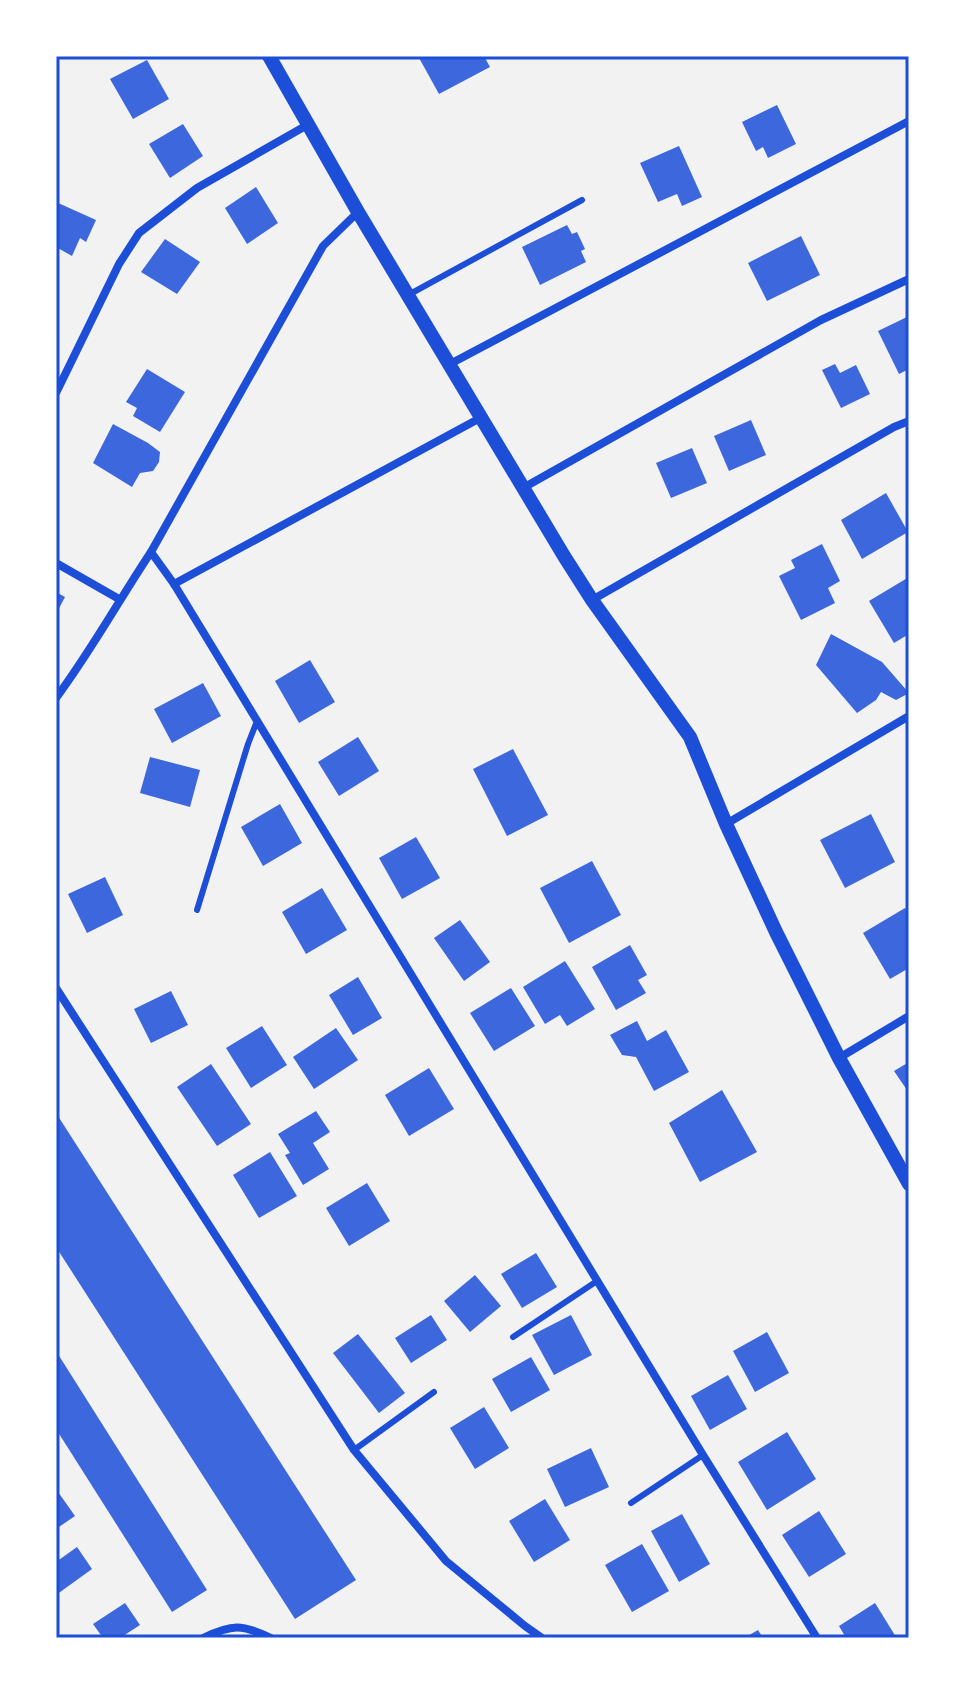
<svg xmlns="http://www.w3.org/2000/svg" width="965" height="1694" font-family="Poppins,sans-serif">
  <rect width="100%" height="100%" fill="#f2f2f2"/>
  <g fill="#3d67dc">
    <path d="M418,56h66l6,11 -51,27z"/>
    <path d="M147,60l22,39 -36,20 -23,-40z"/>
    <path d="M777,105l19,39 -28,14 -5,-11 -7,4 -14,-29z"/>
    <path d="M183,124l20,32 -33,22 -21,-34z"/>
    <path d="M679,146l23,51 -20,9 -5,-12 -19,8 -18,-39z"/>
    <path d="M256,187l22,36 -31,21 -22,-36z"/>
    <path d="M56,202l40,18 -10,22 -6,-4 -8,18 -16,-9z"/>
    <path d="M567,225l5,9 5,-2 8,17 -4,2 5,11 -46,23 -18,-38z"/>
    <path d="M801,236l19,39 -53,26 -19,-38z"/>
    <path d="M165,239l35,23 -23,32 -36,-22z"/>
    <path d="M909,316v53l-10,5 -21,-43z"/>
    <path d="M835,364l5,9 16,-8 14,29 -29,14 -19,-38z"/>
    <path d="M147,369l38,23 -25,40 -27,-16 4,-8 -11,-6z"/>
    <path d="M751,420l15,35 -37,16 -15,-35z"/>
    <path d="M113,424l35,19 12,9 -1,10 -6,9 -13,2 -8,14 -39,-24z"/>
    <path d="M692,448l15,35 -36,15 -15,-35z"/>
    <path d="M886,493l22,39 -46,27 -21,-39z"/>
    <path d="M822,544l18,37 -12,7 7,15 -34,17 -22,-44 16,-8 -4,-8z"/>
    <path d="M909,577v57l-15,9 -25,-42z"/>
    <path d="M56,592l9,5 -9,17z"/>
    <path d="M831,634l51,28 27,31 -13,7 -15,-8 -5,8 -19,13 -41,-48z"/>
    <path d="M310,660l25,42 -36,21 -24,-42z"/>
    <path d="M203,683l18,33 -49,27 -18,-34z"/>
    <path d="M358,737l21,34 -40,25 -21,-34z"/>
    <path d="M513,749l35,66 -41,21 -34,-67z"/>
    <path d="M150,757l50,13 -10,37 -50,-14z"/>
    <path d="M280,804l22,39 -39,23 -22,-39z"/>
    <path d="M871,814l24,48 -50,26 -25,-48z"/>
    <path d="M416,837l24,41 -38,21 -23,-41z"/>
    <path d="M592,861l29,54 -52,28 -29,-55z"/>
    <path d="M105,877l18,38 -36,18 -19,-39z"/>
    <path d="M322,888l25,42 -41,24 -24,-42z"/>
    <path d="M905,908l4,6v54l-19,11 -27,-46z"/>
    <path d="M460,920l30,42 -26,19 -30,-43z"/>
    <path d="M630,945l17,30 -9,5 8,13 -30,17 -24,-43z"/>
    <path d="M565,961l30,48 -28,17 -7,-11 -15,9 -22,-37z"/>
    <path d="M358,977l24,41 -29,17 -24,-40z"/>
    <path d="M511,988l24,38 -41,25 -24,-38z"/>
    <path d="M171,991l17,34 -37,18 -17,-34z"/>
    <path d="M637,1021l10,20 19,-11 23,42 -35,19 -18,-34 -14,-2 -12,-20z"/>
    <path d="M262,1026l25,39 -36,23 -25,-40z"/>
    <path d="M336,1028l22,32 -44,29 -21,-32z"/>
    <path d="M909,1062v31l-15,-22z"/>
    <path d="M211,1064l40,60 -34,22 -40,-59z"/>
    <path d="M429,1068l25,41 -45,27 -24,-41z"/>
    <path d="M722,1090l35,62 -57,30 -31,-59z"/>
    <path d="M316,1111l14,21 -17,11 16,26 -26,16 -18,-30 5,-2 -12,-19z"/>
    <path d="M56,1113l300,467 -61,39 -239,-372z"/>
    <path d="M270,1152l27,44 -38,22 -26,-43z"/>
    <path d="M367,1183l23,38 -41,25 -23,-38z"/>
    <path d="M536,1253l21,34 -35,21 -21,-34z"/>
    <path d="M475,1275l26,31 -31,26 -26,-31z"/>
    <path d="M431,1315l16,25 -36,23 -16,-25z"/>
    <path d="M571,1315l21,40 -38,20 -22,-40z"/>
    <path d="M767,1332l22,41 -34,19 -22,-41z"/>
    <path d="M358,1334l47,59 -26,20 -46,-60z"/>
    <path d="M56,1351l151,239 -35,22 -116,-183z"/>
    <path d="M531,1357l19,33 -39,22 -19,-33z"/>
    <path d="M728,1375l19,34 -37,21 -19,-34z"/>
    <path d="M484,1407l25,41 -34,21 -25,-41z"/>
    <path d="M787,1432l29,47 -49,31 -29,-48z"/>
    <path d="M591,1448l18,39 -44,20 -18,-38z"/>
    <path d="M56,1489l19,27 -19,13z"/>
    <path d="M545,1499l25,41 -36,22 -25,-41z"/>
    <path d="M819,1511l27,43 -37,23 -27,-42z"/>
    <path d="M682,1514l28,50 -31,18 -28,-51z"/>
    <path d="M642,1544l27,47 -37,21 -27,-47z"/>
    <path d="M77,1547l15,22 -36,26v-33z"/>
    <path d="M125,1603l15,22 -20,13h-17l-10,-14z"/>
    <path d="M875,1603l21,34 -50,1 -7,-12z"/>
    <path d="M758,1630l5,8h-19z"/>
  </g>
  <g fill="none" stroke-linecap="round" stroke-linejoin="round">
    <g stroke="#1d4ed8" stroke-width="6">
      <path d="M410,294l172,-94"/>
      <path d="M197,910l51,-166 9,-23"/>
      <path d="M513,1337l84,-56"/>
      <path d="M354,1450l80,-58"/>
      <path d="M631,1503l72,-48"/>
    </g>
    <g stroke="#1d4ed8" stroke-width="8">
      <path d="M450,364l459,-243"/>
      <path d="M56,393l63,-129 20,-31 58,-45 112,-64"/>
      <path d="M523,488l298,-168 88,-41"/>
      <path d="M151,552l23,32 529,871 114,183"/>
      <path d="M56,563l63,36"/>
      <path d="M174,584l308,-167"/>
      <path d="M592,600l302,-173 15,-6"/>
      <path d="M56,698c35,-47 63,-98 95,-146l172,-306 35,-34"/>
      <path d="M726,824l183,-108"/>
      <path d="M56,988l298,462 92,111 79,65 17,12"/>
      <path d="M839,1058l70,-42"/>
      <path d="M203,1638c29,-14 39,-14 68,0"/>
    </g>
    <path stroke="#1d4ed8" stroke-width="14" d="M269,56l89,156 206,344 28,44 98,137 36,87 50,108 63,126 70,126"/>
  </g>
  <rect width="965" height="1694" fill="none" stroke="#ffffff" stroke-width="116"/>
  <rect x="58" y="58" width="849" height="1578" fill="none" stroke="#1d4ed8" stroke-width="3"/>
</svg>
